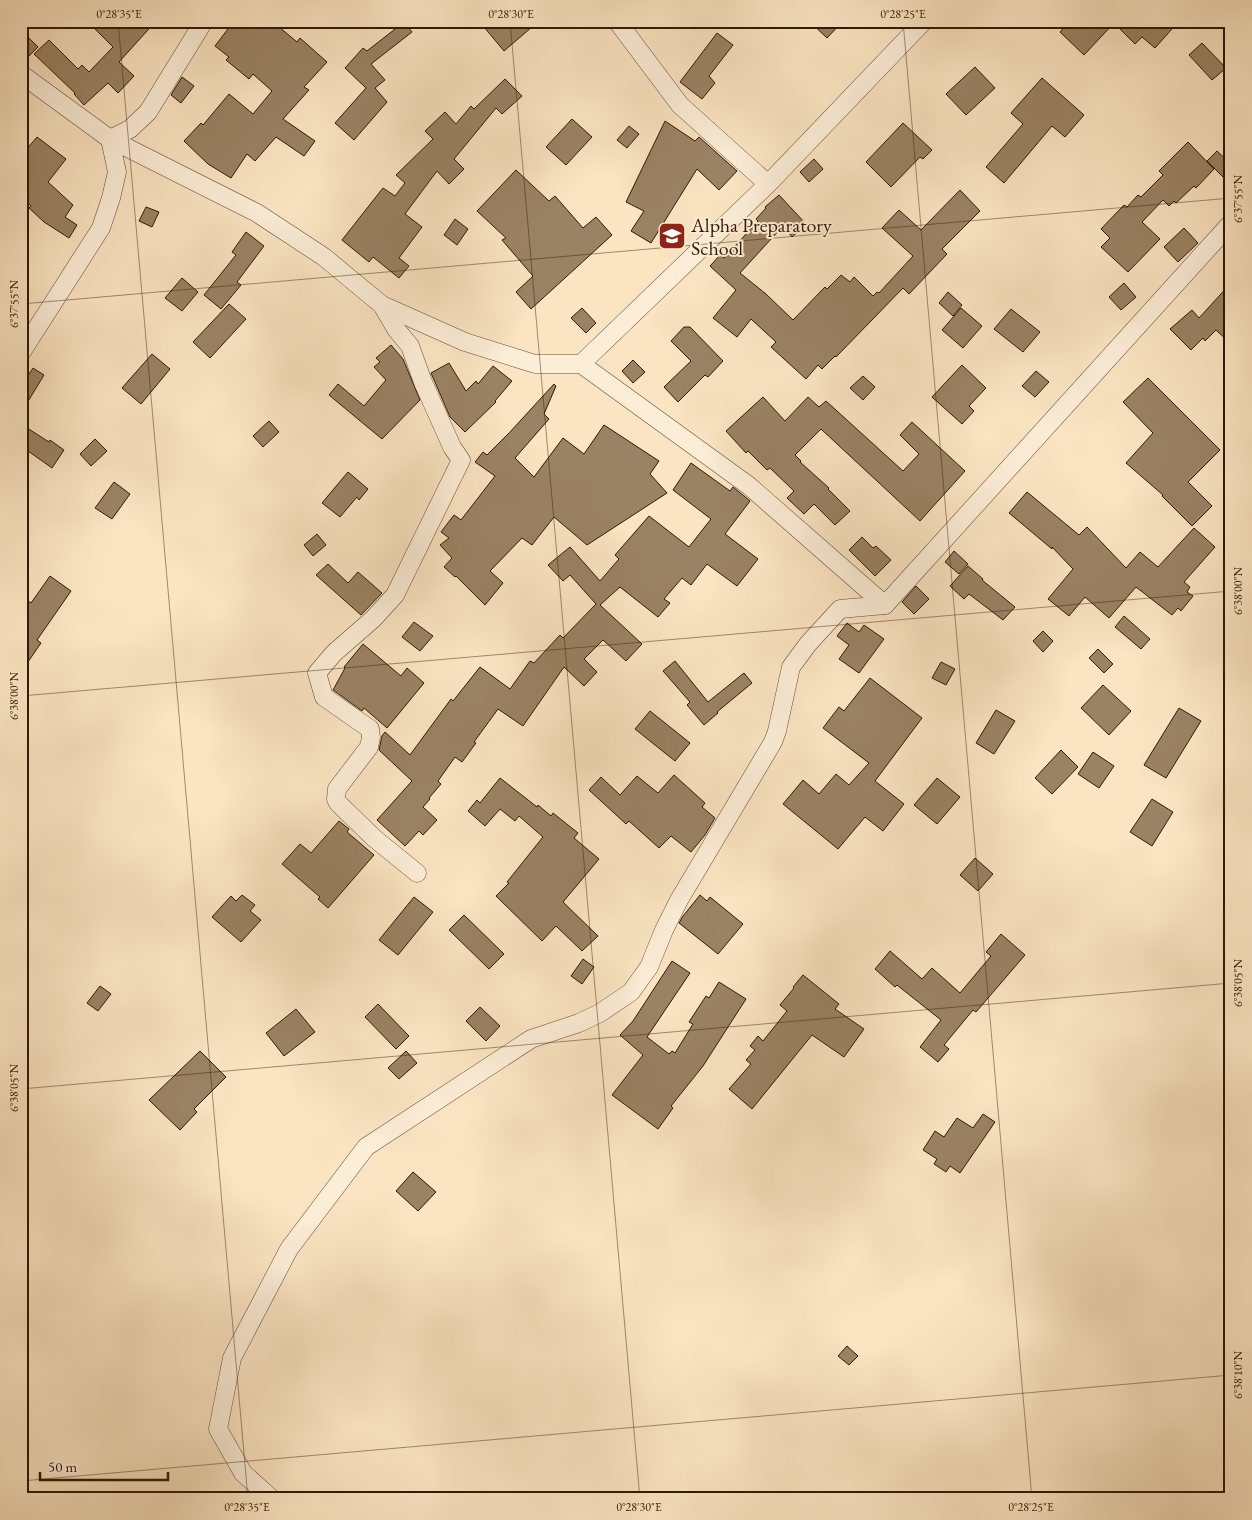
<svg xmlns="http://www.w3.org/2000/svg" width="1252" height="1520" font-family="'EB Garamond',serif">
  <rect width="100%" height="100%" fill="#fae4c1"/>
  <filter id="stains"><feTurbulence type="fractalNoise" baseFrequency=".004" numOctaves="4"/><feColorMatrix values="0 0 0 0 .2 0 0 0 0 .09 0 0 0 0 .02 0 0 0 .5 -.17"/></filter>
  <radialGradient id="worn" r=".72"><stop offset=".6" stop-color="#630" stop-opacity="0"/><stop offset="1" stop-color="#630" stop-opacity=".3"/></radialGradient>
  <g fill="#9a8264" stroke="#321800">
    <path d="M87,21h69l-37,41 15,14 -16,17 -10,-10 -24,22 -10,-11 1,-1 -41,-39 15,-14 29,29 4,-4 7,7 24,-25z"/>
    <path d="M234,21h38l25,21 3,-4 27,24 -23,25 5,3 -26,29 32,22 -11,15 -28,-19 -21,24 -8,-7 -16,24 -23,-14 -24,-23 17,-18 2,2 26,-31 24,20 19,-23 -19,-17 -4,5 -23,-19 3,-3 -14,-11z"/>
    <path d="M479,21h60l-35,30z"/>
    <path d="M809,21h34l-16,17z"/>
    <path d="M1070,21h109l-24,27 -13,-11 -7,7 -21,-21 -30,32 -24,-23z"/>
    <path d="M404,22l8,10 -41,32 14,16 -10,8 12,14 -33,38 -19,-17 31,-35 -21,-20 18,-20 4,3z"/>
    <path d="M21,30l17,17 -10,10 -7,-6z"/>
    <path d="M717,33l16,12 -24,31 6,7 -13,16 -22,-17z"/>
    <path d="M1202,43l24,25 -14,12 -23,-25z"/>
    <path d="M975,67l20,21 -29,27 -20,-21z"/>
    <path d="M182,77l12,9 -13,17 -10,-8z"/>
    <path d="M1042,78l42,37 -19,22 -13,-11 -48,57 -18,-16 37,-43 -12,-11z"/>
    <path d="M505,79l17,17 -20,18 -6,-6 -42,51 10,10 -15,15 -12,-13 -32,43 17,13 -23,31 10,8 -10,12 -26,-21 -4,5 -27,-22 41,-52 12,8 10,-13 -9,-8 37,-36 -8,-8 20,-19 11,12 15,-18 3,3z"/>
    <path d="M572,119l20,18 -26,28 -20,-18z"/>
    <path d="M665,121l30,20 4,-4 38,34 -18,19 -22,-21 -46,74 -20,-12 13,-20 -18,-9z"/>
    <path d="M903,123l29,27 -9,9 -3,-2 -29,30 -25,-25z"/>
    <path d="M629,126l10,8 -12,14 -10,-8z"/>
    <path d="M37,137l29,22 -18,23 25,23 -8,12 12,8 -8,13 -25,-16 -15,-14 2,-2 -10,-9v-38l7,-7 -2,-2z"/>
    <path d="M1188,142l26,27 -18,19 -2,-2 -18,17 -2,-2 -5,5 -6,-6 -21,22 18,17 -32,33 -27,-25 9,-9 -9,-9 23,-24 3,2 11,-12 3,2 22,-22 -4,-4z"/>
    <path d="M1217,151l14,13v21l-24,-24z"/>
    <path d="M814,159l9,10 -14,13 -9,-10z"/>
    <path d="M516,170l33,31 6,-5 28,32 13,-11 16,18 -81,74 -15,-17 17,-16 -31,-36 4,-2 -29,-27z"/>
    <path d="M960,190l20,21 -38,38 5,5 -38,40 -6,-6 -67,69 -1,-1 -13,13 -4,-4 -12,14 -35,-32 5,-5 -25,-23 -14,18 -24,-19 23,-28 -26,-24 10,-11 4,3 34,-37 -2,-2 10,-11 -1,-1 14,-12 27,29 -14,13 -9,-11 -43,47 26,21 27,26 32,-33 2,2 14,-14 9,7 4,-5 19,19 4,-4 2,1 34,-37 -31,-28 17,-18 22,20z"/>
    <path d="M146,207l13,5 -7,15 -13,-6z"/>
    <path d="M455,219l13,10 -11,16 -13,-10z"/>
    <path d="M1184,228l14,15 -20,19 -14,-15z"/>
    <path d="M246,232l18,14 -27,36 4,3 -20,24 -17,-14 32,-40 -4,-3z"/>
    <path d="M182,278l16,14 -16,19 -17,-13z"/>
    <path d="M1124,283l12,14 -15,13 -12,-13z"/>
    <path d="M1231,283v61l-15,-14 -11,11 -2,-3 -12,12 -21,-21 22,-19 7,8z"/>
    <path d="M948,292l14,13 -9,11 -14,-13z"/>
    <path d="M229,304l17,15 -36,39 -17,-16z"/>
    <path d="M582,308l14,15 -10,10 -15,-15z"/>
    <path d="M961,308l21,18 -19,22 -21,-18z"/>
    <path d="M1011,309l29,23 -17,20 -29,-23z"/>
    <path d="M684,327h6l33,34 -15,16 -3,-2 -27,27 -14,-15 27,-26 -20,-20z"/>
    <path d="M391,345l12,14 17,41 -38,39 -53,-44 9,-11 26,22 22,-26 -12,-13 6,-5 -4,-4z"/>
    <path d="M152,354l18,15 -29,35 -19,-16z"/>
    <path d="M633,360l12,12 -12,11 -11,-12z"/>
    <path d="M449,363l17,28 10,-10 2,3 15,-18 19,15 -17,20 1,1 -31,30 -15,-15 -19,-44z"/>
    <path d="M962,365l24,23 -17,18 5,5 -12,13 -30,-27z"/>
    <path d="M33,368l11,7 -23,38v-27z"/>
    <path d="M1036,371l13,11 -14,15 -13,-11z"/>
    <path d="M863,376l12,11 -12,13 -13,-12z"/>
    <path d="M1148,378l72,72 -32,32 24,24 -20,20 -30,-30 1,-1 -37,-32 27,-30 -30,-31z"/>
    <path d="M554,384l2,2 -12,28 5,5 -34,39 19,19 29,-39 21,16 20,-29 55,36 -9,13 17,19 -80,52 -33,-28 -22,28 -10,-7 -32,33 13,12 -18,22 -29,-29 -1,1 -11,-10 8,-9 -12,-13 9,-7 -8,-6 13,-17 7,5 34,-44 -20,-14 8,-10 4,3 23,-23z"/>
    <path d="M763,397l22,24 23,-24 11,10 7,-6 77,70 16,-17 -19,-19 12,-13 53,49 -45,50 -99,-92 -26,26 6,6 -1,1 29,26 -1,1 22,22 -15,14 -21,-21 -10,10 -17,-16 7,-7 -24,-23 -3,2 -19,-19 -2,2 -20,-22z"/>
    <path d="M269,421l10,11 -16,15 -10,-11z"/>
    <path d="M21,424l28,18 1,-2 14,10 -12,18 -31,-22z"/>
    <path d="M95,439l12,12 -16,15 -11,-12z"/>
    <path d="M691,463l39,28 3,-4 17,14 -25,33 33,25 -21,27 -30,-22 -16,21 -9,-7 -18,21 6,4 -12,14 -38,-30 -20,18 42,39 -16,17 -23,-21 -19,19 13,13 -13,14 -20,-19 -41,59 -25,-17 -24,33 2,1 -14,19 -7,-5 -17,24 3,3 -12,14 1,1 -7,8 14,13 -14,15 -4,-4 -14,15 -28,-26 35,-39 -33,-31 3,-14 3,-4 25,23 41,-56 2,2 27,-34 30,22 20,-28 4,2 26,-28 3,3 33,-34 -26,-29 -7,6 -15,-16 22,-18 30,34 19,-22 -4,-4 34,-39 40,31 22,-28 -38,-29z"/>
    <path d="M348,472l20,17 -9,11 -2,-3 -17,20 -18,-14z"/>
    <path d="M114,482l16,12 -18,25 -17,-11z"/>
    <path d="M1027,492l52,43 8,-8 39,41 14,-16 18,15 36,-39 21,19 -31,35 6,5 -3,5 6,4 -12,15 -3,-3 -6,7 -36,-28 -27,31 -24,-21 -16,19 -21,-17 25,-30 -21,-22v2l-43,-36z"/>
    <path d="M317,534l9,11 -13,11 -9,-11z"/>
    <path d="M862,537l11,11 3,-2 15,14 -16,16 -26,-26z"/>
    <path d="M954,551l14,13 -9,10 -14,-12z"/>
    <path d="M328,564l20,19 10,-11 24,21 -21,22 -45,-40z"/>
    <path d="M968,566l15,13 -1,1 33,27 -12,13 -34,-26 -5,5 -14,-13z"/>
    <path d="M50,576l21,15 -34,49 4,3 -20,29v-66l5,-7 5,4z"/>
    <path d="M916,586l13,13 -15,15 -12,-12z"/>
    <path d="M1124,616l26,23 -9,10 -26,-22z"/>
    <path d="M414,622l19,14 -13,15 -18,-14z"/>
    <path d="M847,623l12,9 5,-7 20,14 -25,34 -20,-14 10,-14 -12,-9z"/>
    <path d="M1043,631l10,10 -10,11 -10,-11z"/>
    <path d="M363,644l38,32 6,-8 17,15 -37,45 -23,-20 -2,3 -29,-21 12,-22 -1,-1z"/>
    <path d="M1098,649l15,15 -9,9 -15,-15z"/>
    <path d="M675,661l33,41 36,-29 8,10 -35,29 1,1 -14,12 -17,-20 3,-3 -27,-31z"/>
    <path d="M941,662l14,7 -9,16 -14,-7z"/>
    <path d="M870,678l52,40 -47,63 29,23 -21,27 -18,-14 -27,32 -55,-45 20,-24 16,14 17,-20 13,11 20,-22 -46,-35 16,-21 5,4z"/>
    <path d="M1103,685l28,26 -22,24 -28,-27z"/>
    <path d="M1179,708l22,13 -35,57 -22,-13z"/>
    <path d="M996,710l19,11 -21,33 -18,-11z"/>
    <path d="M650,711l40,32 -15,18 -40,-32z"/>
    <path d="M1061,750l17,17 -26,27 -17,-16z"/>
    <path d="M1093,752l21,14 -15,22 -21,-14z"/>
    <path d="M674,775l31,28 -3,4 13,11 -10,17 -14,17 -20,-16 -12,12 -30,-27 -3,3 -37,-34 12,-13 19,18 17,-19 21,17z"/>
    <path d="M500,778l37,29 1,-2 13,11 2,-3 25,20 -4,5 25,21 -36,43 35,34 -16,15 -26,-25 -14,15 -46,-45 13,-13 -2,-1 36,-45 -24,-21 -4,5 -15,-12 -15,17 -17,-15 9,-11 3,3z"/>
    <path d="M937,778l23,19 -23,27 -23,-19z"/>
    <path d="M1152,799l21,13 -21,34 -22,-14z"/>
    <path d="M339,821l10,8 -2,3 27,23 -46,53 -10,-9 2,-2 -38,-33 18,-20 11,9z"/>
    <path d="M975,858l18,16 -15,17 -18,-16z"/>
    <path d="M242,895l13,10 -5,6 11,9 -20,22 -29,-25 19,-21 5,5z"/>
    <path d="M700,895l7,6 3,-4 33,27 -25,30 -39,-31 4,-7z"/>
    <path d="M414,897l19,15 -35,43 -19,-15z"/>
    <path d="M464,915l40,39 -15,15 -40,-39z"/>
    <path d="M1001,934l24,21 -49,57 -3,-2 -29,35 5,4 -11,13 -18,-15 21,-27 -44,-35 -2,2 -20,-18 15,-18 32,28 10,-11 28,25 31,-37 -5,-4z"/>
    <path d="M583,959l11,8 -12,17 -11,-8z"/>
    <path d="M672,961l18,12 -43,64 22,17 3,-3 3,2 18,-29 -4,-2 17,-26 3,2 10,-16 27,17 -43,67 -32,40 2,2 -15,21 -46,-34 31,-40 -23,-20 13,-14z"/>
    <path d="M803,975l36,29 -4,5 29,20 -20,28 -32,-22 -60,74 -23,-20 22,-25 -5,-4 9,-10 -5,-4 8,-10 5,5 24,-30 -7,-6 14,-17 -1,-1z"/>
    <path d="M100,986l11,8 -13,17 -11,-8z"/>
    <path d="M378,1004l31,32 -13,13 -31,-32z"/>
    <path d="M480,1007l20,19 -14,15 -20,-20z"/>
    <path d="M296,1009l19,23 -31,24 -18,-23z"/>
    <path d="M200,1051l26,26 -32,32 3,3 -17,18 -31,-30z"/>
    <path d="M406,1051l11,12 -18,16 -11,-11z"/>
    <path d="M983,1114l12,8 -35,51 -10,-7 -4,6 -12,-8 3,-5 -14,-9 12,-19 9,6 13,-19 16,10z"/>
    <path d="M413,1172l23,20 -18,19 -22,-20z"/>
    <path d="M847,1346l11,10 -9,9 -11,-9z"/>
  </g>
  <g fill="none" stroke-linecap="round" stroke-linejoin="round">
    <g stroke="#644b30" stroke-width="19">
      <g id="street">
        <path d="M617,21l63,84 88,79"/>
        <path d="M21,74l89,65 147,74 67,44 58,48 83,37 70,22h46l167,121 137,120 346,-382"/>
        <path d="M110,139l20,-10 18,-17 56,-91"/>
        <path d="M382,305l14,24 14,17 13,36 29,65 9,13 -66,135 -22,24 -39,34 -17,20 7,24 46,32 1,8 -2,10 -32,42 -1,10 2,4 36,35 43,35"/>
        <path d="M21,353l80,-125 10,-30 6,-26 -7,-33"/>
        <path d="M581,364l187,-180 156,-163"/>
        <path d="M272,1499l-29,-26 -25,-44 14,-71 57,-109 77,-102 165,-108 48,-16 21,-10 31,-21 18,-25 15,-37 15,-30 94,-158 4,-11 14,-64 17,-23 32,-35 45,-4"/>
      </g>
    </g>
    <use href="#street" stroke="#fcedd7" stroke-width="18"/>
  </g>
  <path fill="none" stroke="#321800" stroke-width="1" stroke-opacity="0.45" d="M118,21l130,1478M510,21l130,1478M903,21l129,1478M21,304l1210,-106M21,696l1210,-105M21,1089l1210,-106M21,1481l1210,-106"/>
  <defs>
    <g id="school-square" transform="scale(1.4375)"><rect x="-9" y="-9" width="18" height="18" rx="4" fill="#8f2418" stroke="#fcedd7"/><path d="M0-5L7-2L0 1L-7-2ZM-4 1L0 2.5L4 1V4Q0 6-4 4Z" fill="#fff"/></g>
  </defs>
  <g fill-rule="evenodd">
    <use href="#school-square" x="672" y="236"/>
  </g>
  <g text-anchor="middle" stroke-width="4" stroke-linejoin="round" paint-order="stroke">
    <g font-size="20" fill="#321800" stroke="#fcedd7" text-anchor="start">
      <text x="691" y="232">Alpha Preparatory<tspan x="691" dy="23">School</tspan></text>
    </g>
  </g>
  <rect width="1252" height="1520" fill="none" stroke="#fae4c1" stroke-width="55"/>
  <path d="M40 1472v8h128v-8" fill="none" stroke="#321800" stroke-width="2.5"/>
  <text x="48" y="1472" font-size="15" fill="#321800" stroke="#fcedd7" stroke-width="4" paint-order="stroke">50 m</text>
  <rect x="28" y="28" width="1196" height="1464" fill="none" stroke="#321800" stroke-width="2"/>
  <g font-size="12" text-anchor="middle" fill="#321800">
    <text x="119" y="18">0°28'35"E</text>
    <text x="511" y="18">0°28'30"E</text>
    <text x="903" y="18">0°28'25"E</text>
    <text transform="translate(1238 199) rotate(-90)" y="4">6°37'55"N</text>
    <text transform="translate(14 304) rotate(-90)" y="4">6°37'55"N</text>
    <text transform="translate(1238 591) rotate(-90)" y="4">6°38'00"N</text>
    <text transform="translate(14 696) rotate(-90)" y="4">6°38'00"N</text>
    <text transform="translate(1238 983) rotate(-90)" y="4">6°38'05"N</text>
    <text transform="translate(14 1088) rotate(-90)" y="4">6°38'05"N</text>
    <text transform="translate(1238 1375) rotate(-90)" y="4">6°38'10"N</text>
    <text x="247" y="1511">0°28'35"E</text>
    <text x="639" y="1511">0°28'30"E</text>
    <text x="1031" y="1511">0°28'25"E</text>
  </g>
  <rect width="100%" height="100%" filter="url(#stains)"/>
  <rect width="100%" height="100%" fill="url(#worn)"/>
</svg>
